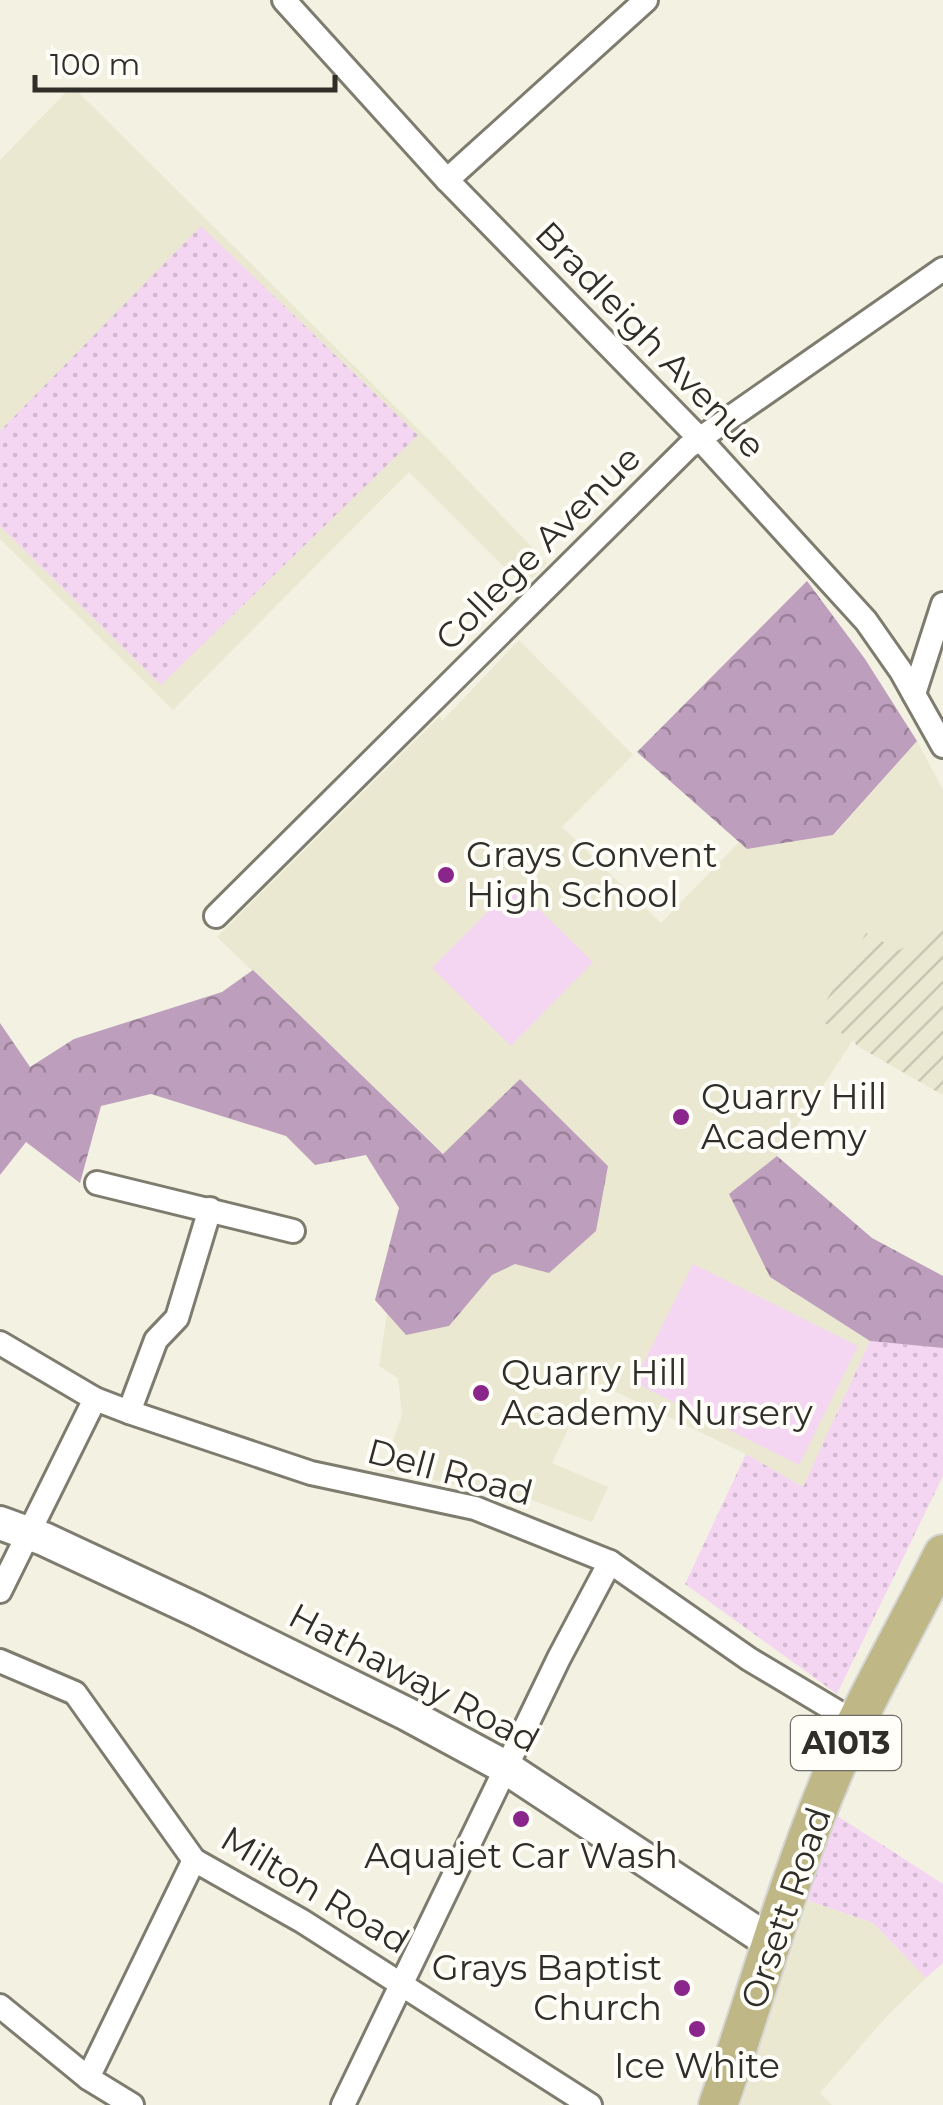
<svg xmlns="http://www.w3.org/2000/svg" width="943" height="2105" font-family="Montserrat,sans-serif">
  <defs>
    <pattern id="industrial-furrows" width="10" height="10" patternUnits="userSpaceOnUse" patternTransform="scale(2.5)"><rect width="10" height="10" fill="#ebe8d1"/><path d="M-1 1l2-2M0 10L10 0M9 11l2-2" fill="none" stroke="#cac7b3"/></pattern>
    <pattern id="green-dots" width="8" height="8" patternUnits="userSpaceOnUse" patternTransform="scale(2.5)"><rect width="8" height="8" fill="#f4d6f3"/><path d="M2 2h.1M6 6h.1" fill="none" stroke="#d2b8d0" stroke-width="1.8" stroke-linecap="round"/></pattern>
    <pattern id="forest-crowns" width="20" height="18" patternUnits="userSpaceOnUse" patternTransform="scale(2.5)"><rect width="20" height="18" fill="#bd9ebc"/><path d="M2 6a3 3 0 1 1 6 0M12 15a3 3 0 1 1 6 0" fill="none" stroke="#9a8199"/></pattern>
  </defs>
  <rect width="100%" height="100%" fill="#f3f1e2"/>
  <g fill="#ebe8d1">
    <path d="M72,86l363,360 112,117 -24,23 -114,-114 -236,238 -173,-171v-379z"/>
    <path d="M519,640l114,115 -71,72 99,96 78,-81 8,7 87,-14 83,-94 26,49v139l-44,22 -33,-17 -13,106 -76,116 -47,38 40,83 100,64 -67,147 -57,-34 -155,-74 -39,83 56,24 -16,35 -61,-22 -148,-30 19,-55 -4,-37 -19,-12 8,-53 19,22 43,-9 43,-51 23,-11 93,-98 -88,-87 -76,75 -227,-217 223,-221 2,5z"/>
    <path d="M807,1900l66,23 53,55 -40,39 -66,76 12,12h-91z"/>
  </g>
  <path fill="url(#industrial-furrows)" d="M943,929v166l-86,-49 -4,-6 -37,-22 50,-85 33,17z"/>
  <g fill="url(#green-dots)">
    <path d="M201,226l217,209 -257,250 -161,-159v-95z"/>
    <path d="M870,1341l73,7v128l-106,218 -152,-110 61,-130 57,33z"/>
    <path d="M836,1815l107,69v79l-17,15 -53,-55 -66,-23z"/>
  </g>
  <g fill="url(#forest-crowns)">
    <path d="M807,581l58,78 52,82 -84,94 -86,14 -110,-97z"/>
    <path d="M253,970l190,184 77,-75 88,87 -12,65 -47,42 -34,-9 -23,11 -43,51 -43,9 -31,-35 24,-92 -33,-53 -51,10 -29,-29 -135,-42 -50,12 -21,77 -54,-41 -26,33v-152l30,44 44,-28 148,-47z"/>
    <path d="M777,1156l95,82 71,38v72l-73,-7 -100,-64 -41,-83z"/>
  </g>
  <g fill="#f4d6f3">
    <path d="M514,885l79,77 -82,84 -79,-78z"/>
    <path d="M693,1264l165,82 -59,119 -165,-83z"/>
  </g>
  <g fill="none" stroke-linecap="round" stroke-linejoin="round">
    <g stroke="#7e7c6e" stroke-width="28">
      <g id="street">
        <path d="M284,0l163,180 253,259 166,182 35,50 42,75"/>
        <path d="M447,180l199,-180"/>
        <path d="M914,694l29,-90"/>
        <path d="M216,916l472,-469 255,-178"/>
        <path d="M97,1183l196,48"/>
        <path d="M0,1343l95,56 34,13 182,61 164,35 135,54 139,97 107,64"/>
        <path d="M129,1412l27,-72 21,-22 33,-109"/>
        <path d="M0,1591l95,-192"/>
        <path d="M0,1661l75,32 119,167 108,61 288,184"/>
        <path d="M0,2006l88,72 44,27"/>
        <path d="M88,2078l106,-218"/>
        <path d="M343,2105l216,-447 51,-96"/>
      </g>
    </g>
    <g stroke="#7e7c6e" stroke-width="38">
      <path id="secondary" d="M0,1523l44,16 152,71 211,104 98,53 265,175"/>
    </g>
    <g stroke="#d5d5d4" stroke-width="42">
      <path id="primary" d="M718,2105c39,-110 69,-224 115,-332 32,-75 74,-146 110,-219"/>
    </g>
    <use href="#street" stroke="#fff" stroke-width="22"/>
    <use href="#secondary" stroke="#fff" stroke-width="32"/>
    <use href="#primary" stroke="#bfb886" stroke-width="38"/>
  </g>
  <g fill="#8a258c" stroke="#fffef8" stroke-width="4">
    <circle cx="446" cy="875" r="10"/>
    <circle cx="681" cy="1117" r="10"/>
    <circle cx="481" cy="1393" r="10"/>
    <circle cx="521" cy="1819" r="10"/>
    <circle cx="682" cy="1988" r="10"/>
    <circle cx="697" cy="2029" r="10"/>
  </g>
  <g text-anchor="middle" stroke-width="8" stroke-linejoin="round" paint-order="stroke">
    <rect fill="#fffef8" stroke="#6d6c66" stroke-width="2.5" x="791" y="1716" width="110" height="54" rx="8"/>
    <g font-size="32" font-weight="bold" fill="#2f2e28">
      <text x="846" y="1754">A1013</text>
    </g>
    <g font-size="35" fill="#2f2e28" stroke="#fffef8">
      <text transform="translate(650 340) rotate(46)" y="12">Bradleigh Avenue</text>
      <text transform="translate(538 548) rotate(-45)" y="12">College Avenue</text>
      <text transform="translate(450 1472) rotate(15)" y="12">Dell Road</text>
      <text transform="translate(414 1678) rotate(28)" y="12">Hathaway Road</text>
      <text transform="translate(315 1890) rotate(31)" y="12">Milton Road</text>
      <text transform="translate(786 1908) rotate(-71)" y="12">Orsett Road</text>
    </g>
    <g font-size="35" fill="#2f2e28" stroke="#fffef8" text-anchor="start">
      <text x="466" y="867">Grays Convent<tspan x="466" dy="40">High School</tspan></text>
      <text x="701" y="1109">Quarry Hill<tspan x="701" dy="40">Academy</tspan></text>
      <text x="501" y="1385">Quarry Hill<tspan x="501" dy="40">Academy Nursery</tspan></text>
      <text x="521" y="1868" text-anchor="middle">Aquajet Car Wash</text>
      <text x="662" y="1980" text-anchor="end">Grays Baptist<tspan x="662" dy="40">Church</tspan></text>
      <text x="697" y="2078" text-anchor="middle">Ice White</text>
    </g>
  </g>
  <path d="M35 75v15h300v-15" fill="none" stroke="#2f2e28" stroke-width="5"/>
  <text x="50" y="75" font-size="30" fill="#2f2e28" stroke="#fffef8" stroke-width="8" paint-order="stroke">100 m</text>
</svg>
